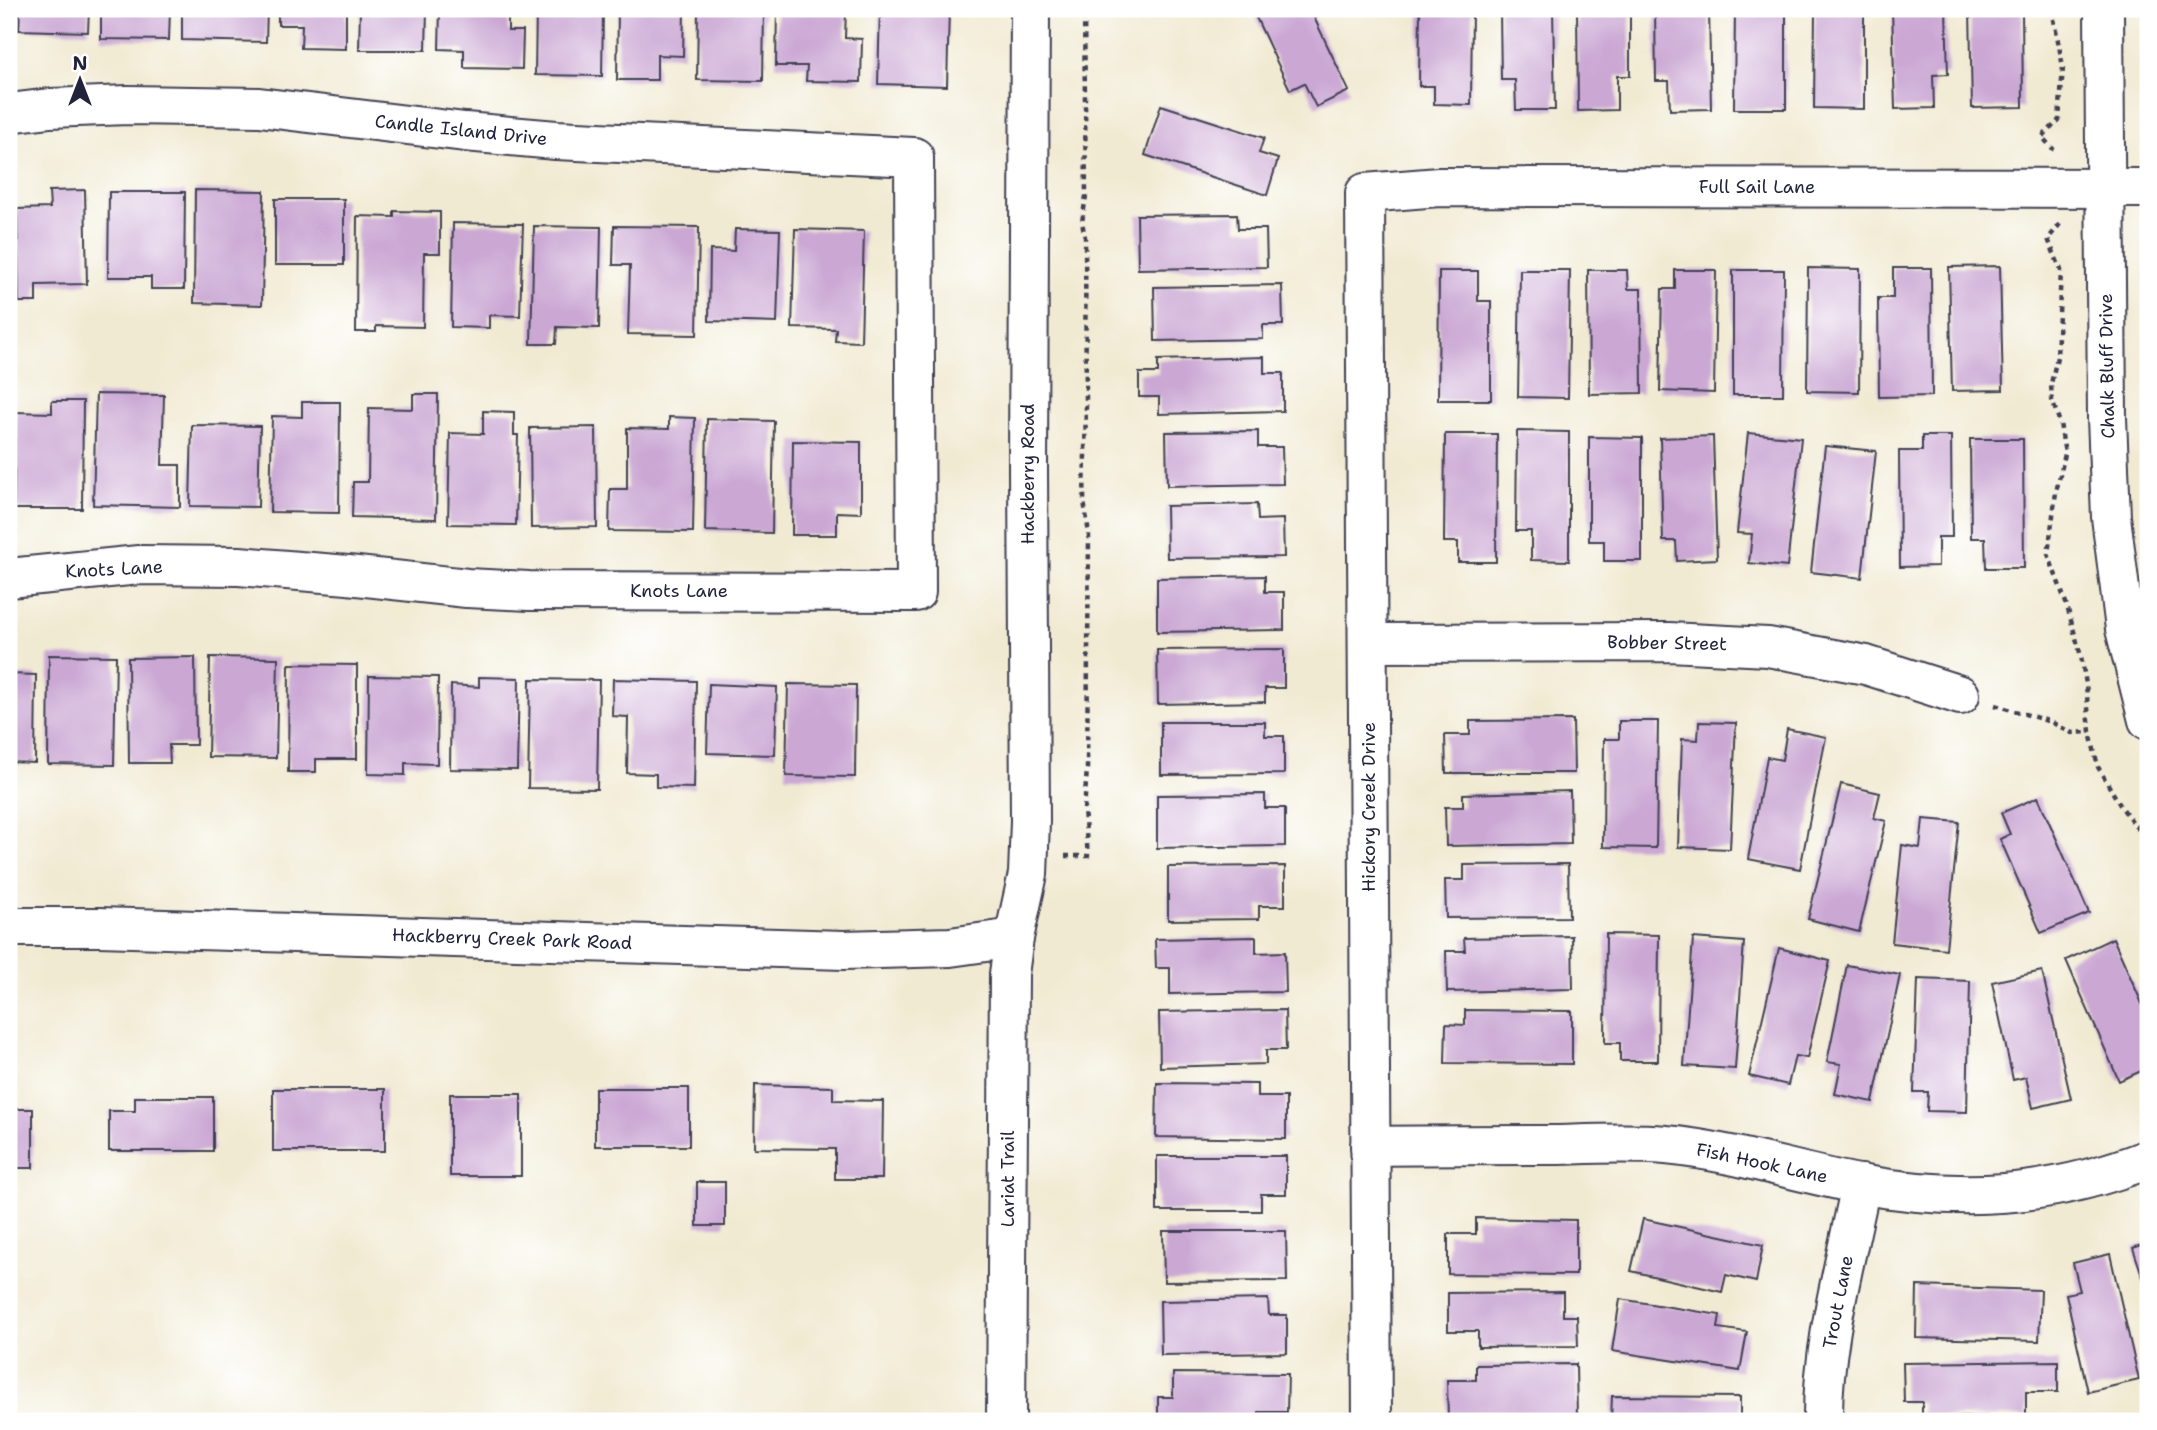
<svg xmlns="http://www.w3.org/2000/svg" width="2157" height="1430" font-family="'Shantell Sans',sans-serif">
  <rect width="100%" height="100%" fill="#fff"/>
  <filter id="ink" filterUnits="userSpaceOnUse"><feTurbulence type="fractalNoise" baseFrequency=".0143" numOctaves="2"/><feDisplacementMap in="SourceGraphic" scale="14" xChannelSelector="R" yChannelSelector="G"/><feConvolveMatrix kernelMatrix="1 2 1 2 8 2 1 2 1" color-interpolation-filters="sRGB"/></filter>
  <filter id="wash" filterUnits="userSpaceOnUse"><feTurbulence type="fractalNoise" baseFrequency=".00686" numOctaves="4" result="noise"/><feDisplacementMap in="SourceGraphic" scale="28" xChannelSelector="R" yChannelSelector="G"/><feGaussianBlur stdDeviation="1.57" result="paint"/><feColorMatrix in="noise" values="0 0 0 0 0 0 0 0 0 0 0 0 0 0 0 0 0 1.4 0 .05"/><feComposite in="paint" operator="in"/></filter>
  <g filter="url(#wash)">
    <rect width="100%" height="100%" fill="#f1ead3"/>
    <g id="blocks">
      <g fill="#cba8d4">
        <path d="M20,9h69l-1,23 -69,-2z"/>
        <path d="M101,9h69l-1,31 -68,-1z"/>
        <path d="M182,9h85l-1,33 -84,-2z"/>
        <path d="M278,9h68v40l-45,-1 1,-23h-24z"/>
        <path d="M360,9h67l-1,41h-67z"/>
        <path d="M440,9h68v22h15l-1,38 -58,-1v-18l-25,-1z"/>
        <path d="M536,9h67l-1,67 -67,-1z"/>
        <path d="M618,9h66l-1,47 -26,-1v25h-40z"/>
        <path d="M698,9h66l-1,72 -66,-1z"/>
        <path d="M777,9h69l-1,29 17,1 -1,43 -55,-1 1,-15h-31z"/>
        <path d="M880,9h69l-2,77 -69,-2z"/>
        <path d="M1252,9h58l39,82 -33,16 -12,-24 -14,7z"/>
        <path d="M1420,9h52l-1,96 -37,-1v-18h-15z"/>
        <path d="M1500,9h53l2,101h-39l-1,-30h-14z"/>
        <path d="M1577,9h53v67h-13v34l-39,1z"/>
        <path d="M1655,9h54l2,100 -41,1 -1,-29h-13z"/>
        <path d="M1735,9h51v100h-52z"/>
        <path d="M1815,9h49v100l-50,-1z"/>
        <path d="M1892,9h54l2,65 -15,1 1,33 -39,1z"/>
        <path d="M1970,9h52l1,98 -51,1z"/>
        <path d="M1161,105l103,33 -5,15 19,6 -11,36 -122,-40z"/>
        <path d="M85,190l2,94 -51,1v17h-17l-2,-93 33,-1 -1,-17z"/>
        <path d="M195,190l69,1 -2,114 -68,-2z"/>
        <path d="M109,192h76l-1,97h-33v-12h-43z"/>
        <rect x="275" y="199" width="69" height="66"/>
        <path d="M394,211l46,1v41h-16l-1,74 -47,-1v6h-20l1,-116 37,1z"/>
        <path d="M1237,214l1,15h28l1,38 -129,2 -1,-54z"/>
        <path d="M453,223l70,1 -3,92 -31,-1v13l-38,-1z"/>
        <path d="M534,226l67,1 -2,101 -42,-1 -1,17h-25z"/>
        <path d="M614,226l85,1 -2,108 -69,-1 2,-69h-17z"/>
        <path d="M735,229l45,1 -3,93 -68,-2 1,-71 24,1z"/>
        <path d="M795,229l69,2 -3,111 -26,-1 1,-12 -44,-1z"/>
        <path d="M2000,266l3,124 -51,1 -3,-124z"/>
        <path d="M1808,268l52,1 -1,123 -52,-1z"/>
        <path d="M1893,268h38l1,128 -53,1 -1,-99h15z"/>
        <path d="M1520,270h50l-2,128 -50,-1z"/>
        <path d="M1588,270h39l1,19h13l1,104 -53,1z"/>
        <path d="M1675,270h41l-2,123 -54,-2 2,-102h13z"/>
        <path d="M1733,270h51l-1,125h-50z"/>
        <path d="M1439,271h39v30h13v99h-53z"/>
        <path d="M1282,285l1,40h-20v14l-108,2 -1,-54z"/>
        <path d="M1264,357v16h19v38l-124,3v-17h-20v-24h19v-13z"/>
        <path d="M96,394l68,1 -2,70h18v42l-87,-2z"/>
        <path d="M413,394h25l-2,125 -84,-2 1,-35h15l1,-74 44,1z"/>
        <path d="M52,401h31l-1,108h-68l1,-97 37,1z"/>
        <path d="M302,402h38l-1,111 -69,-1 2,-96 30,1z"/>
        <path d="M483,411l31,1v23h4l-2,90 -68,-1 2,-91 33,1z"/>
        <path d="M669,417l26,1 -2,114 -84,-1 1,-42h17v-61l42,1z"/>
        <path d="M707,419l67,2 -2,112 -67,-2z"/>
        <path d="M192,425l68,1 -2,81 -68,-1z"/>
        <path d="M596,427l1,100 -66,1 -1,-100z"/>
        <path d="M1258,431v16h24l1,37 -116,2 -1,-54z"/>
        <path d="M1517,431l52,1v129l-38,-1v-29h-15z"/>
        <path d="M1748,433l53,5 -14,129 -38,-4 3,-29 -15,-1z"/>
        <path d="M1445,434h52l-1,128h-38v-20h-14z"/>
        <path d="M1713,436l4,123 -40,2 -1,-20h-13l-3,-103z"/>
        <path d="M1922,436h29l1,101h-14v29l-38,1 -1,-116h23z"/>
        <path d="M1589,437l53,1v123h-38v-20h-15z"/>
        <path d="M1970,439h53l1,129h-38l-1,-30h-14z"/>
        <path d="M793,441l68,1v71l-24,-1v23h-45z"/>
        <path d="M1825,446l51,5 -14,127 -51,-6z"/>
        <path d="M1257,504l1,16 25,-1 1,38 -117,1 -1,-52z"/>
        <path d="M1265,576v16h19v38l-127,2v-54z"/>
        <path d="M1284,649v39h-19v14l-107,2 -1,-54z"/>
        <path d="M49,655l67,1 -2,109 -66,-1z"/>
        <path d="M195,657l1,88h-27l1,18h-41l-1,-105z"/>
        <path d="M210,657l68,1 -2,100 -68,-1z"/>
        <path d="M289,664l68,1v94h-41v13h-28z"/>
        <path d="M9,674l27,1 -1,88 -26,-1z"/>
        <path d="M369,676l69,1 -1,87 -32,-1v12l-37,-1z"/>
        <path d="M479,677l40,1 -2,92 -67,-1 1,-84 28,2z"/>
        <path d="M530,679l69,1 -2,109 -69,-1z"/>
        <path d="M613,679l83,2 -2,107 -38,-1v-13l-29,-1 1,-56 -16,-1z"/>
        <path d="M709,684l68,3 -2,68 -68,-2z"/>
        <path d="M788,684l68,1 -1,92 -69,-1z"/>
        <path d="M1573,720l1,53h-128l-1,-38h25v-14z"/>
        <path d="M1619,721h39l-2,127 -53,-1 1,-108h15z"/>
        <path d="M1161,722h104v14h19v38l-123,1z"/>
        <path d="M1699,722l37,1 -6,126 -52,-2 4,-108 16,1z"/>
        <path d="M1787,729l39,8 -26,132 -52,-10 19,-102 15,3z"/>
        <path d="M1841,784l39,9 -6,25 12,3 -27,111 -51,-13z"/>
        <path d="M1570,791l1,53 -125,2 -1,-39h18v-13z"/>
        <path d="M1265,794v14h20v38l-128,2v-53z"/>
        <path d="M2038,797l51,116 -48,20 -41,-94 10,-5 -9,-21z"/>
        <path d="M1923,819l36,3 -13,127 -54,-6 10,-98 18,3z"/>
        <path d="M1568,864l1,53 -123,1 -1,-38h19v-15z"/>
        <path d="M1285,866v40h-26v13l-91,1v-53z"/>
        <path d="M1606,934l53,1 -1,126h-38v-18h-15z"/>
        <path d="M1572,936l1,53 -126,3 -1,-41h19l-1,-13z"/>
        <path d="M1256,937v16l29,-1 1,40 -116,2v-26h-14l-1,-29z"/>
        <path d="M1693,938l51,4 -9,127 -51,-3z"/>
        <path d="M2113,938l35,79v51l-29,13 -53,-121z"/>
        <path d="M1779,948l51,13 -23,97 -12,-2 -7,29 -39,-9z"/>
        <path d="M1847,965l53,10 -27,127 -38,-8 6,-30 -14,-2z"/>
        <path d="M2042,971l29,128 -38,9 -7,-31 -13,3 -21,-98z"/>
        <path d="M1918,979l52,2 -3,131 -40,-1 1,-19h-14z"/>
        <path d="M1285,1010l1,40h-20v14l-106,3 -1,-55z"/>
        <path d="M1465,1010l107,1v53l-127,-1 1,-39 19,1z"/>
        <path d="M1157,1083l100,1v13h29v42l-130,-2z"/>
        <path d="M755,1085l78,2v13l50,1 -1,78h-47v-30l-81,-1z"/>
        <rect x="595" y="1088" width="94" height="58"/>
        <rect x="273" y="1089" width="112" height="62"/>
        <rect x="450" y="1094" width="71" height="82"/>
        <path d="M135,1097h78v54h-104v-40h26z"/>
        <rect x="9" y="1109" width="24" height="59"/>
        <path d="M1157,1156h129v38h-25v17h-104z"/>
        <rect x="697" y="1182" width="28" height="44"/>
        <path d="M1476,1218l100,2v55l-128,-1v-40h28z"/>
        <path d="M1643,1219l120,26 -7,37 -30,-7 -4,17 -91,-21z"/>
        <path d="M1163,1231h123l1,50 -123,1z"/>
        <path d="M2148,1243v50l-15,-45z"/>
        <path d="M2110,1254l29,126 -51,12 -22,-98 14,-3 -7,-28z"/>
        <path d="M1917,1286l124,4 -2,51 -123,-3z"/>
        <path d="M1563,1292v24h14l1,30 -100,1v-16h-30v-38z"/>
        <path d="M1268,1299l1,16h18v38l-126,2 -1,-54z"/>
        <path d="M1620,1299l100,16 -2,13 29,4 -7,39 -128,-20z"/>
        <path d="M2058,1361v31h-32v24l-104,1v-15h-18l-1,-39z"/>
        <path d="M1576,1364l1,54 -129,2 -1,-40h29v-15z"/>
        <path d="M1173,1373l115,1 -1,38h-28v9h-101v-24h15z"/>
        <path d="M1612,1396l128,1v24h-129z"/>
      </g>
    </g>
  </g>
  <g filter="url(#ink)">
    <use href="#blocks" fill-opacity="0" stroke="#414052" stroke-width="2"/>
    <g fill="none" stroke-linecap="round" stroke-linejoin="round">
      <g stroke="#414052" stroke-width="42">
        <g id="minor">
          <path d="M2104,9l3,409 4,99 14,112 23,91"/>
          <path d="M9,113l41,-5 78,-3 131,2 206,25 91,8 358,17 2,435 -387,-1 -62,-3 -119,-13 -109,-9 -100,-1 -130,13"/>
          <path d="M1368,643l301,-1 99,5 98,18 94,30"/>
          <path d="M9,927h90l745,23 106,-3 64,-9"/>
          <path d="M1370,1146c62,-1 124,-1 185,-1 37,-1 74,-3 111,0 66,6 128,27 192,39 103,18 191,14 290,-25"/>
          <path d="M1006,1421l3,-447 5,-36 14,-64 2,-53 -2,-353 2,-459"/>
          <path d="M1372,1421l-7,-1228 74,-6 709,1"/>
          <path d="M1823,1421c-1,-78 23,-160 38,-237"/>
        </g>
      </g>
      <g stroke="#414052" stroke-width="4.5" stroke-dasharray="5 5" stroke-linecap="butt">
        <path d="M2052,9l11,58 -4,53 -17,17 12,13"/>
        <path d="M2148,9v3"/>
        <path d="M2060,224l-12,15 13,31 -4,87 -6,27 1,16 8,23 5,31 -9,38 -8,62 18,49 15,53 5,28 4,48 8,35 22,38 28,38"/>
        <path d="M1995,705l56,17 21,11 18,-1"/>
        <path d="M1065,856h23l-4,-46 3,-41 2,-235 -5,-33 2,-96 -1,-168 -3,-15 4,-26 -2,-187"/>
      </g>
      <use href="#minor" stroke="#fff" stroke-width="38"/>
    </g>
  </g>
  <g text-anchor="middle" stroke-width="5" stroke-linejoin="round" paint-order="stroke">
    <g font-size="18" fill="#22223b" stroke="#fff">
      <text transform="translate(461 130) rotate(6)" y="6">Candle Island Drive</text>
      <text x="1757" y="193">Full Sail Lane</text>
      <text transform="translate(2107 366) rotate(-91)" y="6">Chalk Bluff Drive</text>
      <text transform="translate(1028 474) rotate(-90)" y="6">Hackberry Road</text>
      <text transform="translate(114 569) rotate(-3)" y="6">Knots Lane</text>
      <text x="679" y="597">Knots Lane</text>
      <text transform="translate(1667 643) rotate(1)" y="6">Bobber Street</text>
      <text transform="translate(1369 807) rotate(-90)" y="6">Hickory Creek Drive</text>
      <text transform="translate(512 939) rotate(2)" y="6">Hackberry Creek Park Road</text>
      <text transform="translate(1762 1163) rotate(12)" y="6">Fish Hook Lane</text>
      <text transform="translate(1008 1179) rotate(-90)" y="6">Lariat Trail</text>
      <text transform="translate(1838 1302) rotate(-79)" y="6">Trout Lane</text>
    </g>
  </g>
  <rect width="2157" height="1430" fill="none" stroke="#fff" stroke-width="35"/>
  <g transform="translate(80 80)" stroke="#ffffff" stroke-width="5" paint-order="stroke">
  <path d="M0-5L12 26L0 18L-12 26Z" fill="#22223b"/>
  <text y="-10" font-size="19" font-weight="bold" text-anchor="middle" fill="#22223b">N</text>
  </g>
</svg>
